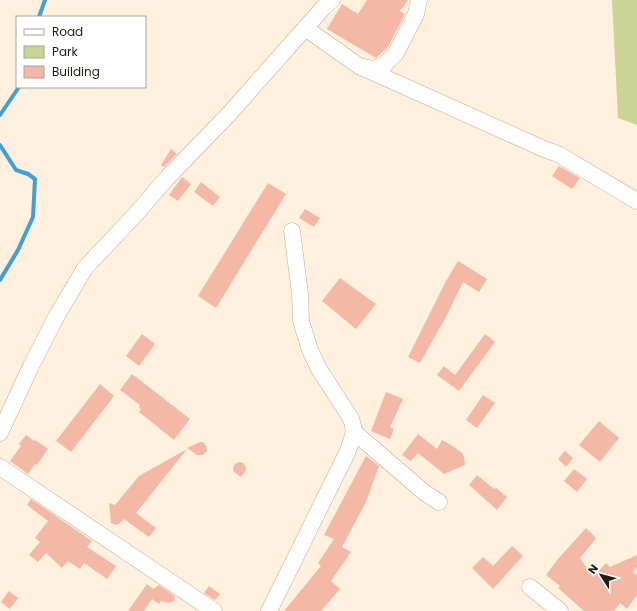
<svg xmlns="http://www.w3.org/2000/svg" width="637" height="611" font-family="Poppins,sans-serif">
  <rect width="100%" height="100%" fill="#fff1de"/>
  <path fill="#cad494" d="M612,0h25v125l-19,-7z"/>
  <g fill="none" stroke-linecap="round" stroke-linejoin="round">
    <g stroke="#419fda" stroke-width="4">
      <path d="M39,17l6,-17"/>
      <path d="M0,115l19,-28"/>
      <path d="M0,145l16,25 12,4 7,5 -2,38 -15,33 -18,30"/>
    </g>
  </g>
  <g fill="#f4b9a6">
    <path d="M367,0h41l-8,11 5,3 -17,33 -12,11 -49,-29 15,-25 16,10z"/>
    <path d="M171,149l6,5 -13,13 -3,-2z"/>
    <path d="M559,166l21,12 -8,11 -20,-13z"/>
    <path d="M182,177l9,7 -13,17 -9,-6z"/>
    <path d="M201,182l19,15 -7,9 -19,-14z"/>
    <path d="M268,183l18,11 -70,114 -18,-12z"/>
    <path d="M305,209l15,9 -6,9 -15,-9z"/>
    <path d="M458,261l29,18 -8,13 -16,-10 -17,35 -26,46 -12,-6 38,-76z"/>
    <path d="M340,278l36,26 -20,25 -34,-28z"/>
    <path d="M142,334l13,10 -16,22 -13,-10z"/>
    <path d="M485,334l10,8 -36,49 -22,-16 7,-9 11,9z"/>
    <path d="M132,374l58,45 -16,21 -35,-28 2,-3 -2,-2 1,-2 -20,-15z"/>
    <path d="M100,384l14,12 -43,56 -15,-11z"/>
    <path d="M386,392l17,7 -13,28 4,2 -4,10 -19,-8z"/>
    <path d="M483,395l12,8 -18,25 -11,-8z"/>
    <path d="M599,421l20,17 -19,24 -21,-17z"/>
    <path d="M418,434l19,15 5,-9 9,5 11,8 2,4 1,8 -21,9 -26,-21 -7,8 -9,-6z"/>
    <path d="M26,435l8,6 1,-1 13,9 -11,16 -2,-1 -7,10 -18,-13 11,-15 -2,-2z"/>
    <path d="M200,442h3l3,4 1,5 -4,4h-6l-10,-7z"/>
    <path d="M187,449l-51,64 20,15 -7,9 -25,-18 -5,5 -4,1 -4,-2 -2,-20 6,2 24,-29z"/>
    <path d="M565,451l8,7 -7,9 -8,-8z"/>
    <path d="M366,456l13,10 -13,36 -24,45 9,5 -20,29 9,8 -19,22h-37l37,-45 -3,-3 16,-24 -10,-4z"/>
    <path d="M239,462l4,1 3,4v3l-5,7 -7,-5 -1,-4 2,-4z"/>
    <path d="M574,469l13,10 -10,13 -13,-11z"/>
    <path d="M477,475l17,14 2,-1 11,9 -10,13 -28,-25z"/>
    <path d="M31,499l61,42 -5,6 29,19 -9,13 -23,-16 -4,6 -12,-8 -6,7 -16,-15 -8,9 -9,-7 11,-13 -5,-4 13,-17 -21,-16z"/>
    <path d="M586,528l10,10 -16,20 13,19 13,-14 4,4 27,-12v12l-4,5 4,3v20l-10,14 -7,-6 -6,8h-30l-26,-23 2,-2 -14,-11 12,-16z"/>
    <path d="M512,546l11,10 -30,33 -21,-21 11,-11 10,9z"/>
    <path d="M147,584l6,5 6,-4 16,11 -1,5 -5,2 -8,-2 -2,3 -7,-5 -8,12h-16z"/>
    <path d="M209,586l11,8 -5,6 -11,-7z"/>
    <path d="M9,591l9,7 -8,11 -9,-7z"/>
  </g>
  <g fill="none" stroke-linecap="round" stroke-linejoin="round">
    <g stroke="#c2ac8e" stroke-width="17">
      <g id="minor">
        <path d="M305,28l54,38 13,3 11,-3 13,-13 20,-39 3,-14"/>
        <path d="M359,66l185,83 14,5 79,47"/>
        <path d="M354,432l71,61 14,9"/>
        <path d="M0,433l31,-67 25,-49 29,-49 50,-53 32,-37 62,-64 94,-106 9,-8"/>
        <path d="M0,467l214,144"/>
        <path d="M530,587l30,24"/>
        <path d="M269,611l78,-158c5,-14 10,-22 3,-36l-31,-48 -9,-19 -9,-29 -1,-27 -8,-63"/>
      </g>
    </g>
    <use href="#minor" stroke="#fff" stroke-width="16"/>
  </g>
  <rect x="16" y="16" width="130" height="72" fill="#ffffff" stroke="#a7a49f"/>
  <rect x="24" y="29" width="20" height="6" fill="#ffffff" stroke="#a7a49f"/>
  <text x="52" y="36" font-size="12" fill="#241c10">Road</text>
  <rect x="24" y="46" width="20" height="12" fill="#cad494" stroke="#a7a49f"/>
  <text x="52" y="56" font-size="12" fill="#241c10">Park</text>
  <rect x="24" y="66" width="20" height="12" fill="#f4b9a6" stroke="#a7a49f"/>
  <text x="52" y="76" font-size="12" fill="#241c10">Building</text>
  <g transform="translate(601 575) rotate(306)" stroke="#ffffff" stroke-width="3" paint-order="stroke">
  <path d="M0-3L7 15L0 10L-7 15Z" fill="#241c10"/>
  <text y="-6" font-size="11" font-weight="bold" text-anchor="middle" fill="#241c10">N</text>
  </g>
</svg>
